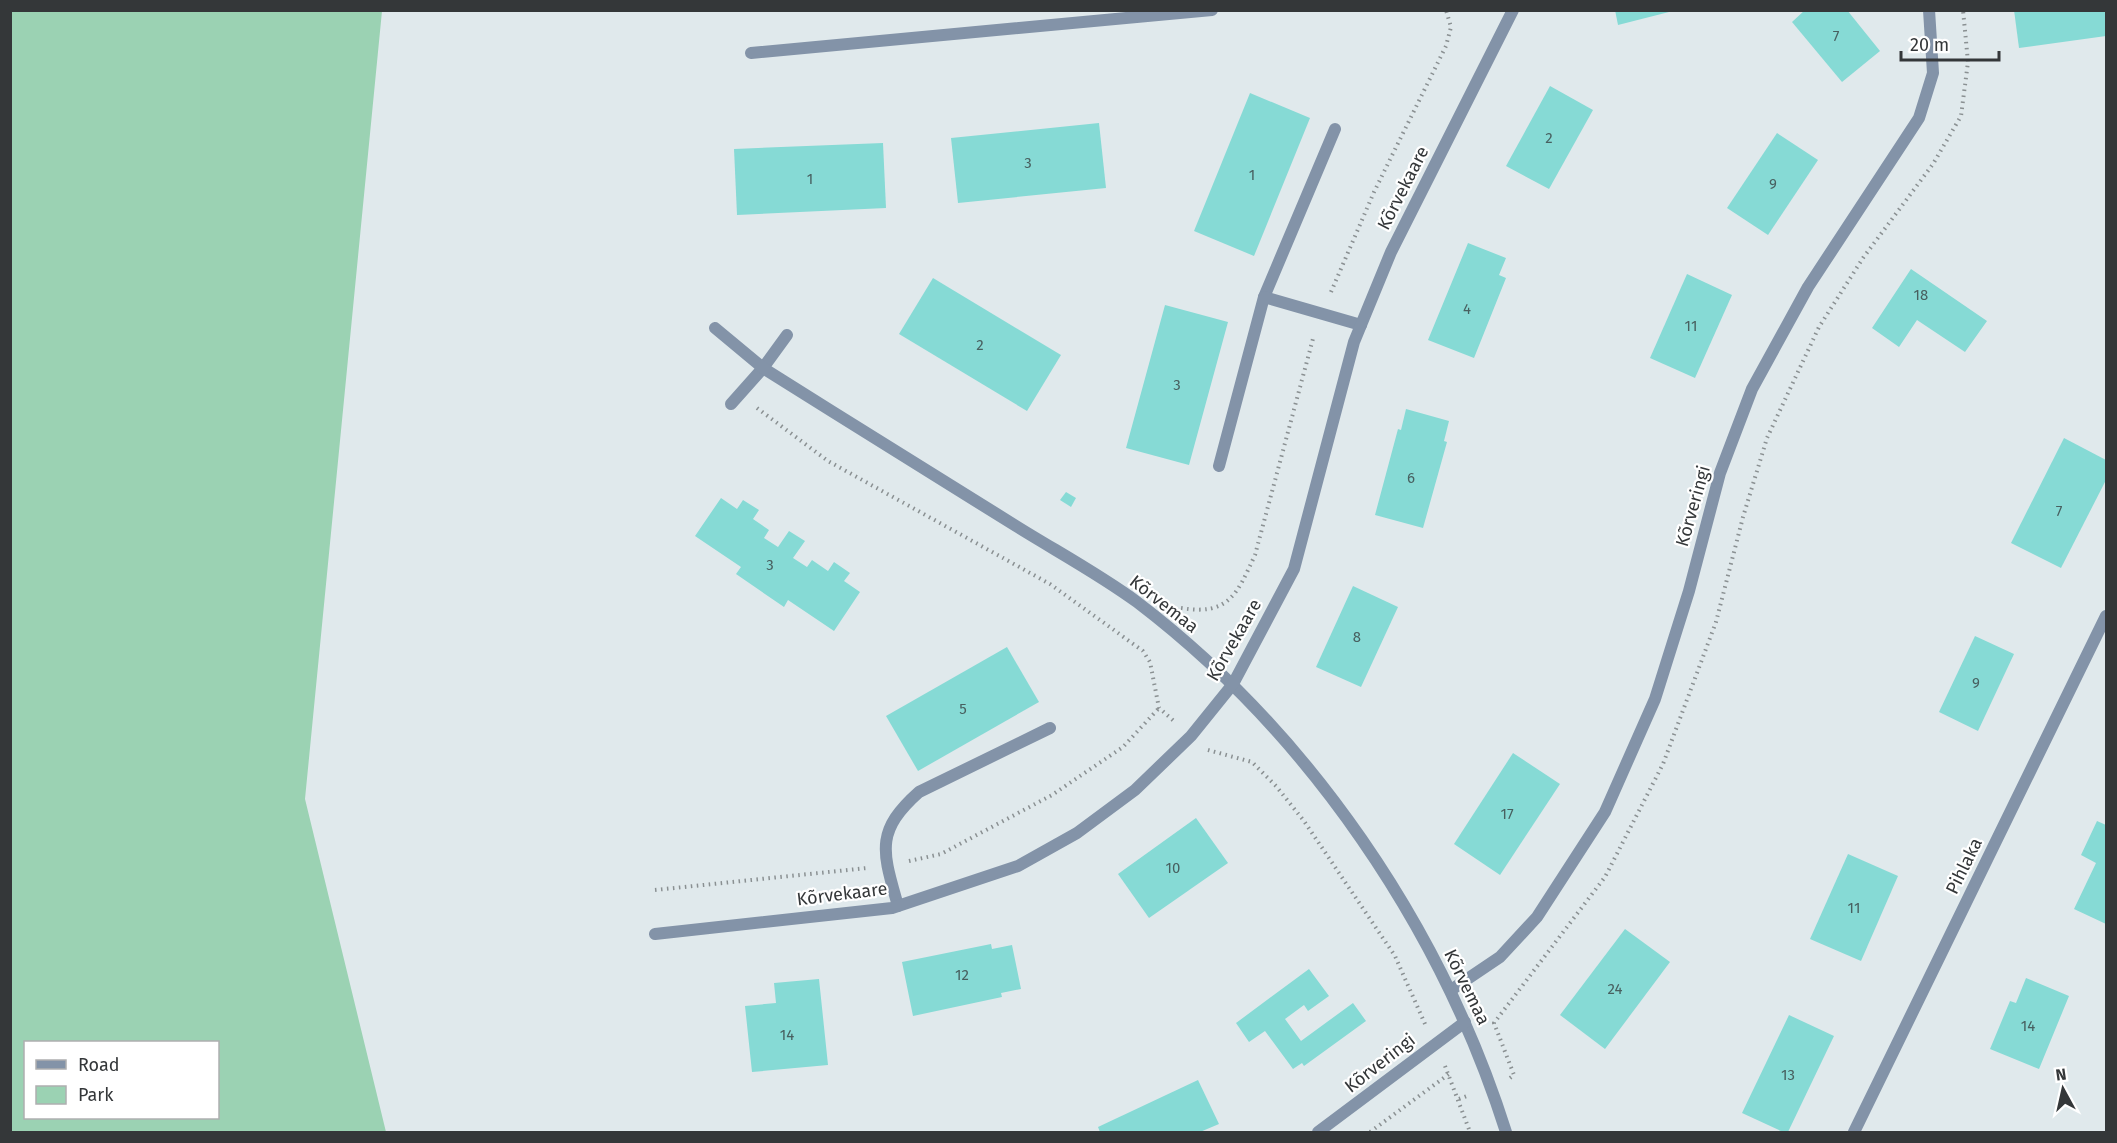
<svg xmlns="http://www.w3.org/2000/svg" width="2117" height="1143" font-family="'Fira Sans',sans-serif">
  <rect width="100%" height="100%" fill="#e0e9ec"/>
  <path fill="#9bd2b3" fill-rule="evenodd" d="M10,11h372l-77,788 81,333h-375zM26,1042h192v76h-192z"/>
  <g fill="#86dad5">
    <path d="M1615,10h58v1l-55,14z"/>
    <path d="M1805,10h42l33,41 -38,31 -50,-60z"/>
    <path d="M2014,10h92v26l-87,12z"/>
    <path d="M1550,86l43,24 -44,79 -43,-23z"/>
    <path d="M1250,93l60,25 -56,138 -60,-25z"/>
    <path d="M1099,123l7,65 -148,15 -7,-65z"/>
    <path d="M1777,133l41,27 -50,75 -41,-27z"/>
    <path d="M883,143l3,65 -149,7 -3,-66z"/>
    <path d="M1468,243l38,15 -7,17 7,3 -32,80 -46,-18z"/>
    <path d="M1911,269l76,52 -22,31 -48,-32 -18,27 -27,-19z"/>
    <path d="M1687,274l45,21 -37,83 -45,-20z"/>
    <path d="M933,278l128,77 -34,56 -128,-77z"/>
    <path d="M1165,305l63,17 -39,143 -63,-17z"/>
    <path d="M1406,409l43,12 -5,20 3,1 -24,86 -48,-13 23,-86 3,1z"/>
    <path d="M2064,438l42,22v20l-45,88 -50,-25z"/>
    <path d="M1066,492l10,6 -5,9 -11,-7z"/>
    <path d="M721,498l16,11 6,-9 16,10 -6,9 16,11 -5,8 14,9 11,-16 16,10 -12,17 14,9 5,-7 16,11 6,-9 16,11 -6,8 16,11 -26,39 -46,-31 -4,7 -48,-33 5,-7 -46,-31z"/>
    <path d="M1353,586l45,21 -37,80 -45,-20z"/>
    <path d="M1975,636l39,18 -36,77 -39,-19z"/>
    <path d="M1007,647l32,55 -121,69 -32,-55z"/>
    <path d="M1513,753l47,31 -60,91 -46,-31z"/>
    <path d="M1196,818l32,45 -79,55 -31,-44z"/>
    <path d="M2097,821l9,4v99l-32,-15 22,-46 -15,-8z"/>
    <path d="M1848,854l50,22 -37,85 -51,-22z"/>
    <path d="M1625,929l45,33 -65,87 -45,-34z"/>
    <path d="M991,944l1,5 20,-4 9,44 -20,4 1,4 -89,19 -11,-54z"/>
    <path d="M1309,969l20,27 -21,15 -4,-6 -19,14 16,22 52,-38 13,18 -62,45 -2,-3 -9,6 -28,-38 -16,11 -13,-19z"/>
    <path d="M2026,978l43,18 -30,73 -49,-20 20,-48 6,2z"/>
    <path d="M819,979l9,86 -76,7 -7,-66 31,-3 -2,-20z"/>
    <path d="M1789,1015l45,21 -46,96h-5l-41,-19z"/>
    <path d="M1198,1080l21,44 -19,8h-100l-2,-5z"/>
  </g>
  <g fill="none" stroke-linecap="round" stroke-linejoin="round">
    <g stroke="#8a9092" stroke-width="4" stroke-dasharray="1.5 4.5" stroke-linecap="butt">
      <path d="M1331,292l43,-100 72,-146 5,-19 -5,-17"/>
      <path d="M757,408l71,53 222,123 93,67 7,11 9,46 16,14"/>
      <path d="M1181,608c48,8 56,-14 74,-53l59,-220"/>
      <path d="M1208,750l44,12 24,24 28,35 91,135 30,68"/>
      <path d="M909,861l32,-7 111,-59 71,-48 36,-39"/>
      <path d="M655,890l212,-22"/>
      <path d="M1445,1066l25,66"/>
      <path d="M1510,1078l4,-3 -20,-52 111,-146 58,-113 53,-142 27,-105 24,-79 52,-111 44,-69 70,-94 28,-48 7,-54 -5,-52"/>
      <path d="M1459,1099l11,-4"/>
      <path d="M1370,1132l79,-58"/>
    </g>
    <g stroke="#8393a8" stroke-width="12">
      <path d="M1264,297l71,-168"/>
      <path d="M731,404l32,-36 24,-33"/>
      <path d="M1219,466l45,-169 97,28"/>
      <path d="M898,906c-15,-54 -24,-74 21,-114l131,-64"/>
    </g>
    <g stroke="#8393a8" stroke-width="12">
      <path d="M751,53l461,-43"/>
      <path d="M715,328l48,40c84,53 168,105 253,158 40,25 83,48 121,76 172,131 304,325 369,530"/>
      <path d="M655,934l237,-26 126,-42 59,-33 58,-43 56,-54 42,-52 61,-115 60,-227 37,-90 122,-242"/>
      <path d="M1451,990l49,-33 37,-40 68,-105 50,-113 34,-108 31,-118 32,-84 56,-102 111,-169 14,-45 -4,-63"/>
      <path d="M1318,1132l147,-110"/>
      <path d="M1854,1132l252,-516"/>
    </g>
  </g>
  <g text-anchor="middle" stroke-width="4.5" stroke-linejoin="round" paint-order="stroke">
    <g font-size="15" fill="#486060">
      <text x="1836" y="41">7</text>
      <text x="1549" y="143">2</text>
      <text x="1028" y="168">3</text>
      <text x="1252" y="180">1</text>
      <text x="810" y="184">1</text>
      <text x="1773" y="189">9</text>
      <text x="1921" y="300">18</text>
      <text x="1467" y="314">4</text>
      <text x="1691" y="331">11</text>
      <text x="980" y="350">2</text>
      <text x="1177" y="390">3</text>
      <text x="1411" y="483">6</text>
      <text x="2059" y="516">7</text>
      <text x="770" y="570">3</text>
      <text x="1357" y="642">8</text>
      <text x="1976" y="688">9</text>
      <text x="963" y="714">5</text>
      <text x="1507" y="819">17</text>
      <text x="1173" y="873">10</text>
      <text x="1854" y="913">11</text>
      <text x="962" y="980">12</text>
      <text x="1615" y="994">24</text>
      <text x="2028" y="1031">14</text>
      <text x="787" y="1040">14</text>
      <text x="1788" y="1080">13</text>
    </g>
    <g font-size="18" fill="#343739" stroke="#fff">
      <text transform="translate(1403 188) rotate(-63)" y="6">Kõrvekaare</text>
      <text transform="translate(1693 506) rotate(-74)" y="6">Kõrveringi</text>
      <text transform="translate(1164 604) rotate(38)" y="6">Kõrvemaa</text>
      <text transform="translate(1234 640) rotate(-60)" y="6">Kõrvekaare</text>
      <text transform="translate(1964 866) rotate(-64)" y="6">Pihlaka</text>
      <text transform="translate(842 894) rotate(-7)" y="6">Kõrvekaare</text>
      <text transform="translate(1467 987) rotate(64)" y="6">Kõrvemaa</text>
      <text transform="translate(1380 1063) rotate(-38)" y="6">Kõrveringi</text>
    </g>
  </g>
  <rect width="2117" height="1143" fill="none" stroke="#343739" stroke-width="24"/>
  <rect x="24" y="1041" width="195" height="78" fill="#ffffff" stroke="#aeafb0" stroke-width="1.5"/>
  <rect x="36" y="1060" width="30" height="9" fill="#8393a8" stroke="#aeafb0" stroke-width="1.5"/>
  <text x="78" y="1071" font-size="18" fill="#343739">Road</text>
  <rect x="36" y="1086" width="30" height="18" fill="#9bd2b3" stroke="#aeafb0" stroke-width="1.5"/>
  <text x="78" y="1101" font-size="18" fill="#343739">Park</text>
  <g transform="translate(2063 1089) rotate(352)" stroke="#ffffff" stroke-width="4.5" paint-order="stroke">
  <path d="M0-4.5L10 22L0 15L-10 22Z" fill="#343739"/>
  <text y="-9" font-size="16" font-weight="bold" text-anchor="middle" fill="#343739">N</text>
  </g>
  <path d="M1901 51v9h98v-9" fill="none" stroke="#343739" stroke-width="3"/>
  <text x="1910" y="51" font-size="18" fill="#343739" stroke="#ffffff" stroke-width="4.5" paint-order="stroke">20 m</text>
</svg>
